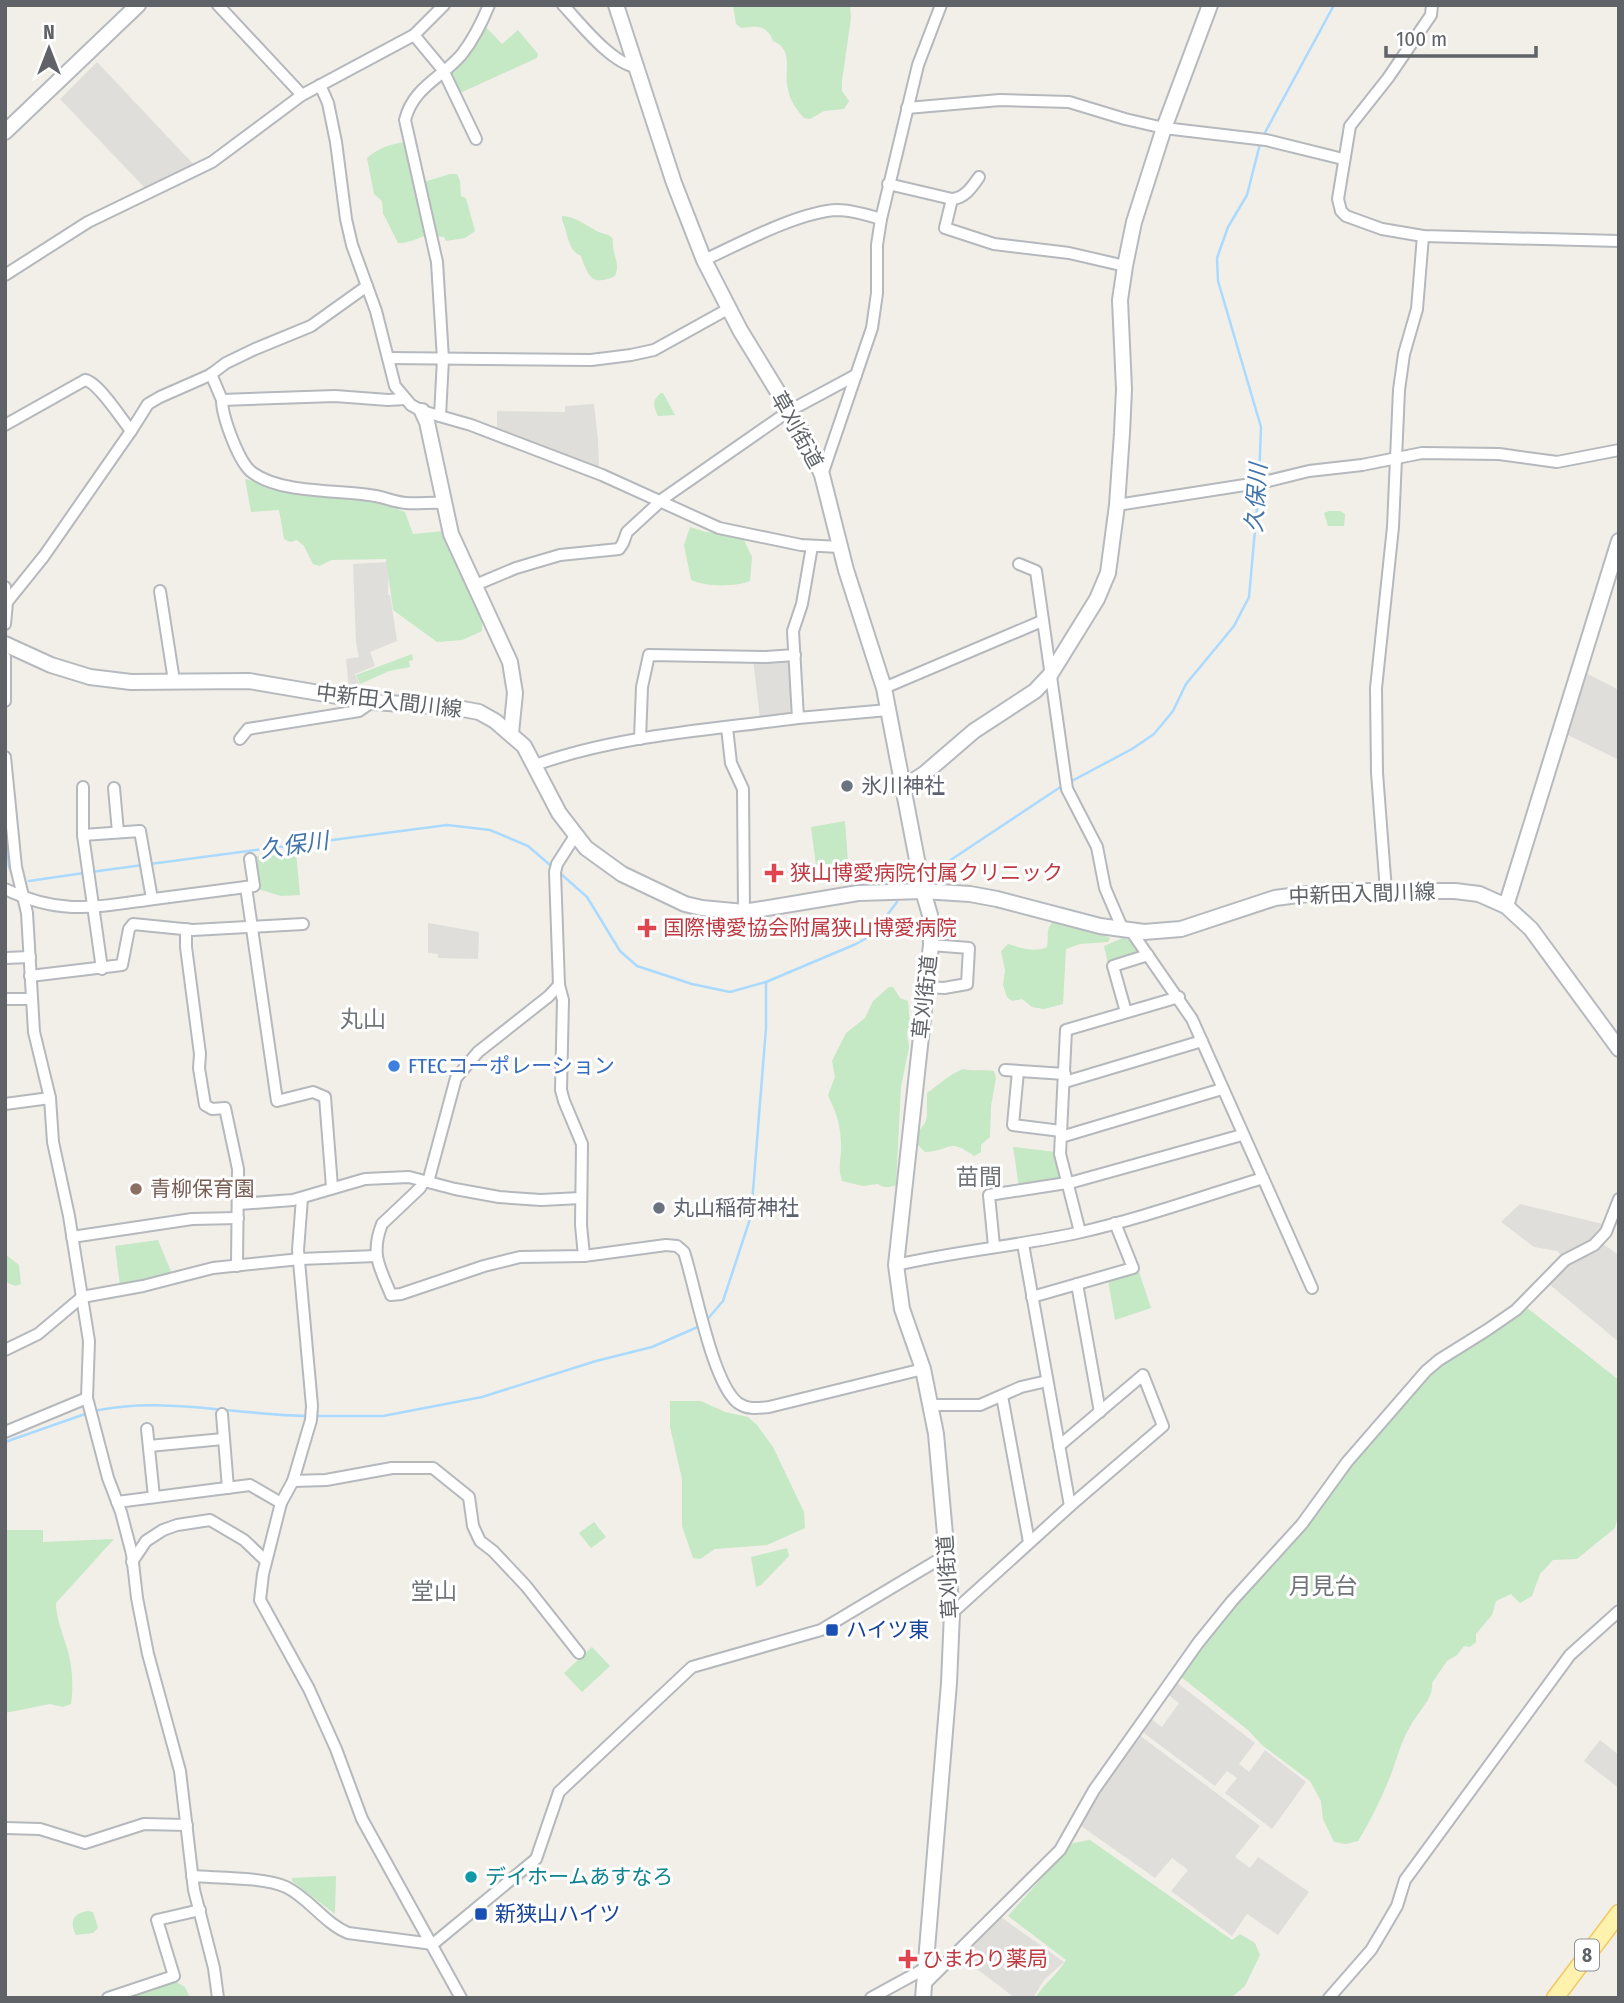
<svg xmlns="http://www.w3.org/2000/svg" width="1624" height="2003" font-family="'Fira Sans Condensed','Noto Sans JP',sans-serif">
  <rect width="100%" height="100%" fill="#f1efe8"/>
  <g fill="#e0deda">
    <path d="M97,62l99,105 -49,23 -87,-91z"/>
    <path d="M594,404l4,37 1,25 -3,2 -99,-38v-19l68,1v-6z"/>
    <path d="M389,562l-1,33h2l7,46 -27,11 5,14 -20,8 8,18 -14,-2 -3,-31 13,-2 -3,-14 -3,-79z"/>
    <path d="M793,659l2,54 -35,5 -7,-58z"/>
    <path d="M1586,673l33,17v70l-53,-26z"/>
    <path d="M428,923l51,9 -1,27 -40,-1v-4l-10,-1z"/>
    <path d="M1520,1204l83,20 -5,10 -10,9 -26,13 -5,-5 -23,-4 -33,-25z"/>
    <path d="M1603,1244l16,11v87l-70,-58 20,-22 24,-9z"/>
    <path d="M1176,1682l79,61 -16,21 10,8 16,-22 41,32 -34,47 -47,-36 12,-15 -10,-7 -12,15 -74,-55 9,-13 12,9 17,-24 -12,-9z"/>
    <path d="M1138,1734l122,92 -25,31 15,11 8,-11 51,35 -31,43 -31,-21 -15,22 -61,-45 17,-21 -16,-12 -17,20 -74,-52 11,-27z"/>
    <path d="M1600,1740l19,15v33l-35,-27z"/>
    <path d="M1001,1917l63,45 -20,18 -11,18h-18l-54,-41z"/>
  </g>
  <g fill="#c5e8c5">
    <path d="M850,5l1,13 -9,63v10l7,10 -5,8 -20,2 -14,8 -6,-1c-8,-9 -14,-17 -16,-29 -5,-18 7,-39 -15,-48 -6,-17 -17,-15 -32,-13l-5,-4 -3,-18z"/>
    <path d="M484,25l18,19 16,-14 20,24 -1,4 -77,35 -11,-20z"/>
    <path d="M405,142l12,42 33,-10h7l3,7 1,15 5,2 9,33 -10,7 -19,3 -2,-4c-4,0 -8,-1 -11,-2 -11,-1 -21,9 -35,8l-15,-30 -1,-12 -8,-7 -7,-36c12,-10 23,-14 38,-16z"/>
    <path d="M562,216c19,1 29,16 47,19l4,4c-2,13 8,24 2,37 -23,11 -27,0 -34,-20 -14,-6 -13,-24 -19,-36z"/>
    <path d="M661,393h2l12,22 -17,1c-4,-10 -7,-15 3,-23z"/>
    <path d="M245,479l40,10 81,9 39,14 8,22 31,-3 22,53 16,31v16l-20,9 -25,2 -44,-32 -7,-51 -54,1 -13,6 -6,-2 -9,-18 -7,-6 -7,2 -6,-3 -5,-29 -28,2z"/>
    <path d="M1329,511h11l5,3 -1,12h-16l-4,-13z"/>
    <path d="M690,527l16,5 30,3 8,5 8,17 -2,24c-15,6 -44,6 -59,-1l-7,-35z"/>
    <path d="M412,654l1,6 -4,1 1,6 -21,4 -29,13 -4,-9z"/>
    <path d="M845,821l3,41 -32,3 -5,-38z"/>
    <path d="M296,852l4,43 -19,1 -23,-7 -4,-32z"/>
    <path d="M1054,921l44,11 12,6 -2,4 -28,2 -14,5 -3,55 -19,5 -12,-2 -10,-8 -10,2 -5,-4 -4,-12 2,-15 -4,-19 7,-7c13,4 26,9 39,3 2,-10 -2,-19 7,-26z"/>
    <path d="M1123,938l6,2 9,11 -2,4 -28,9 -4,-18z"/>
    <path d="M889,987h4l7,11 8,3 2,24 -3,9 2,13 -8,40 -5,98c-7,3 -12,3 -18,-1l-15,2 -21,-5c-5,-14 0,-24 -1,-38 -1,-23 -5,-29 -13,-48l7,-18 -3,-16 14,-28 19,-15 8,-17z"/>
    <path d="M963,1069c11,3 20,0 31,2l2,7 -5,28 -1,31 -9,8v7l-7,4c-27,-19 -22,-5 -49,-4l-8,-8 1,-12 7,-9 2,-7v-23c12,-8 22,-19 36,-24z"/>
    <path d="M1013,1147l43,5 5,25 -3,4 -39,6z"/>
    <path d="M158,1240l14,34 -52,12 -5,-40z"/>
    <path d="M5,1254l14,11 2,19 -5,2 -11,-4z"/>
    <path d="M1139,1272l12,36 -36,12 -7,-40z"/>
    <path d="M1526,1307l93,73v132l-4,16 -38,31 -24,1 -13,14 -8,22 -12,7 -9,-9 -15,7 -4,14 -16,19v8l-6,5 -6,-1 -7,9 -10,6 -15,22c2,15 -14,29 -21,42 -10,16 -14,34 -21,52 -9,22 -19,43 -32,64l-12,3 -12,-2 -11,-23 -2,-18 -11,-20 -48,-36 -14,-15 -68,-54 62,-77 66,-73 42,-61 90,-102 47,-25z"/>
    <path d="M670,1401h31l24,11 23,5 9,8 16,22 31,65 1,16 -38,17 -52,4 -15,10 -7,-1 -11,-32v-47l-12,-52z"/>
    <path d="M594,1522l12,15 -15,11 -12,-15z"/>
    <path d="M5,1530h38v12l71,-3 -58,64c0,14 5,25 9,39 7,19 9,42 6,62l-8,3 -13,-3 -45,9z"/>
    <path d="M787,1548l2,8 -28,29 -5,2 -5,-30z"/>
    <path d="M592,1647l18,19 -28,26 -18,-19z"/>
    <path d="M1090,1840l142,100 8,-6 15,9 5,12 -15,31 -14,12h-196c10,-15 22,-23 31,-38l-58,-44 65,-73z"/>
    <path d="M336,1876l-1,38 -43,-33v-3z"/>
    <path d="M88,1911l5,1 5,16 -5,5 -17,2c-7,-13 -3,-22 12,-24z"/>
    <path d="M176,1982l9,5 5,11h-65z"/>
  </g>
  <g fill="none" stroke-linecap="round" stroke-linejoin="round">
    <g stroke="#aadaff" stroke-width="2.5">
      <path d="M1262,138l72,-133"/>
      <path d="M1259,479l2,-52 -43,-146 -1,-23 11,-31 19,-32 13,-51"/>
      <path d="M1068,783l64,-34 22,-15 19,-23 13,-27 48,-58 15,-29 10,-111"/>
      <path d="M5,824l4,42 4,11"/>
      <path d="M150,864l297,-39 43,5 38,16 22,19"/>
      <path d="M934,871l128,-85"/>
      <path d="M91,872l52,-7"/>
      <path d="M561,874l26,23 33,54 17,15 55,18 38,8 36,-10 90,-38 16,-9 25,-33"/>
      <path d="M29,881l55,-8"/>
      <path d="M705,1322l18,-21 28,-85 15,-188v-46"/>
      <path d="M94,1411c70,-15 143,4 213,5"/>
      <path d="M314,1416h69l99,-19 114,-36 56,-14 48,-21"/>
      <path d="M5,1442l83,-29"/>
    </g>
    <g stroke="#b5b8bc" stroke-width="14">
      <g id="street">
        <path d="M218,5l84,90"/>
        <path d="M563,5c17,18 48,58 73,62"/>
        <path d="M1432,5l-1,10 -43,63 -38,48 -12,73 3,12 5,5 36,13 41,7 196,5"/>
        <path d="M414,35l29,35 33,69"/>
        <path d="M320,85l8,18 8,39 10,77 6,26 24,66 19,75 16,19 11,6 49,14 131,50 117,53 82,17 39,2"/>
        <path d="M907,108l93,-8 69,2 56,17 39,9 102,12 77,19"/>
        <path d="M888,184l64,15c13,-1 20,-12 27,-22"/>
        <path d="M952,199l-7,29 49,16 75,9 56,13"/>
        <path d="M704,260c35,-16 96,-49 134,-50 14,0 29,5 43,9"/>
        <path d="M5,275l83,-53 124,-60 90,-67 112,-60 30,-30"/>
        <path d="M389,358l202,2 40,-5 23,-5 74,-41"/>
        <path d="M211,374l11,26 113,-4 53,4 17,-1"/>
        <path d="M222,400c0,16 17,64 31,73 28,20 82,17 116,22 13,1 24,7 37,8 13,1 25,-1 38,0"/>
        <path d="M440,416l3,-57 -6,-97 -32,-142c8,-33 37,-42 57,-66 11,-14 20,-32 27,-49"/>
        <path d="M5,425l80,-45c13,2 36,38 46,51l17,-27 12,-7 50,-22 16,-12 29,-14 56,-23 56,-40"/>
        <path d="M822,475l50,-147 5,-35v-48l4,-26 37,-154 23,-60"/>
        <path d="M1117,505l147,-23 45,-11 53,-6 60,-12 77,1 58,8 62,-12"/>
        <path d="M1019,564l17,7 31,218 30,58 8,41 18,42"/>
        <path d="M473,586l43,-18 44,-13 59,-6 4,-6 4,-11 37,-34 125,-87 67,-36"/>
        <path d="M5,587l2,15 -2,22"/>
        <path d="M160,591l14,90"/>
        <path d="M7,602l37,-46 87,-125"/>
        <path d="M5,657v44"/>
        <path d="M884,688l158,-67"/>
        <path d="M798,718l90,-8"/>
        <path d="M727,728l4,35 12,26 1,123"/>
        <path d="M240,739l8,-10 111,-18 13,-9"/>
        <path d="M640,739l2,-52 7,-32 117,2 29,-2"/>
        <path d="M5,757l11,110 11,46 7,119 16,66 3,44 16,74 20,125 -2,57 21,80 13,34 11,42 5,44 11,56 32,117 14,119 20,78 4,30"/>
        <path d="M535,765c84,-30 175,-35 263,-47l-5,-87 9,-27 10,-58"/>
        <path d="M83,787v48l19,134"/>
        <path d="M114,788l4,44"/>
        <path d="M83,835l57,-4 12,68"/>
        <path d="M575,836l-18,28 -2,8 4,113 4,15 -2,90 3,11 18,43 -1,81 3,31"/>
        <path d="M246,887l8,-1 -4,-27"/>
        <path d="M5,889c56,27 91,18 149,10 30,-4 61,-8 92,-12l31,214 36,-9 12,5 7,90"/>
        <path d="M1386,891l-9,-118 -1,-85 17,-161 6,-137 5,-36 13,-45 6,-73"/>
        <path d="M186,929v18l14,107 -1,14 6,37 7,4 13,-1 13,61 -1,97"/>
        <path d="M1131,931l61,88 120,269"/>
        <path d="M5,958l25,-1"/>
        <path d="M30,976l92,-11 7,-36 4,-5 60,6 110,-6"/>
        <path d="M926,987l18,1 23,-4 2,-36 -38,-3"/>
        <path d="M5,999h26"/>
        <path d="M1126,1012l-13,-46 35,-11"/>
        <path d="M1005,1070l60,4"/>
        <path d="M1018,1071l-5,54 48,6"/>
        <path d="M1065,1082l137,-41"/>
        <path d="M5,1104l45,-6"/>
        <path d="M1061,1137l161,-48"/>
        <path d="M424,1181l-4,7 -38,36c-12,31 -2,43 9,71l10,-1 83,-28 36,-9 64,-1 82,-11 11,1 7,6c11,33 28,131 54,151 10,7 20,5 31,4l154,-38"/>
        <path d="M428,1182l28,-104 22,-26 71,-56 10,-11"/>
        <path d="M302,1198l-4,52 14,156 -1,14 -18,61 -12,22 -18,71 -3,26 49,89 27,60 26,70 99,179"/>
        <path d="M239,1204l54,-4 72,-21 44,-2 46,12 44,8 42,3 40,-2"/>
        <path d="M1080,1232l-20,-78 6,-124 113,-33"/>
        <path d="M72,1237l120,-18 46,-1"/>
        <path d="M1023,1244l47,262"/>
        <path d="M994,1246l-5,-51 84,-13 169,-47"/>
        <path d="M896,1265c60,-14 121,-19 181,-32 63,-14 124,-36 186,-55"/>
        <path d="M1077,1284l23,128"/>
        <path d="M1032,1297l101,-29 -18,-45"/>
        <path d="M5,1350l33,-16 44,-37 61,-11 70,-18 87,-9 76,-3"/>
        <path d="M1002,1396l27,146"/>
        <path d="M931,1405h49l41,-18 26,-6"/>
        <path d="M222,1414l6,74"/>
        <path d="M147,1429l7,68"/>
        <path d="M5,1432l82,-34"/>
        <path d="M149,1446l74,-7"/>
        <path d="M293,1481l33,-1 66,-12h41l36,29 4,29 7,15 13,10 33,35 53,67"/>
        <path d="M117,1502l133,-17 31,18"/>
        <path d="M132,1562l14,-21 17,-11 14,-5 33,-5 34,20 22,21"/>
        <path d="M952,1613l118,-107 93,-80 -20,-51 -84,71"/>
        <path d="M5,1828l35,1 45,14 59,-19 43,1"/>
        <path d="M192,1876c25,2 73,1 94,11 23,11 38,36 62,46l85,11 103,-85 23,-67 133,-125 129,-37 127,-76"/>
        <path d="M923,1986l137,-136 34,-60 104,-147 34,-42 70,-77 45,-62 79,-91 13,-11 48,-30 29,-20 49,-50 29,-15 12,-13 13,-33"/>
        <path d="M108,1998l66,-22 -17,-56 43,-10"/>
        <path d="M871,1998l53,-29"/>
        <path d="M1329,1998l42,-48 9,-15 17,-29 8,-26 165,-225 49,-44"/>
      </g>
    </g>
    <g stroke="#b6babf" stroke-width="18">
      <g id="secondary">
        <path d="M616,5l58,178 30,77 36,70 66,108 16,37 24,95 38,118 39,203 7,24 1,30 -35,320 6,44 21,60 13,65 16,179 -3,70 -26,315"/>
        <path d="M5,132l133,-127"/>
        <path d="M422,411l5,11 24,112 59,128 5,31 -4,40"/>
        <path d="M5,644l46,21 39,12 41,5 118,-1 123,21 80,5 27,5 16,9 29,25 35,67 27,35 36,26 63,30 17,4 42,4 114,-19 65,-2 47,3 27,5 103,27 44,6 37,-3 94,-31 23,-3 45,-4h112l24,3 27,12 25,23 88,120"/>
        <path d="M902,788l22,-14 50,-43 61,-40 15,-16 47,-76 11,-26 9,-68 5,-72 2,-44 -4,-89 5,-34 9,-44 30,-94 46,-123"/>
        <path d="M1506,906l113,-365"/>
      </g>
    </g>
    <g stroke="#f2c960" stroke-width="19">
      <path id="primary" d="M1555,1998l64,-85"/>
    </g>
    <use href="#street" stroke="#fff" stroke-width="10"/>
    <use href="#secondary" stroke="#fff" stroke-width="14"/>
    <use href="#primary" stroke="#fff2af" stroke-width="16"/>
  </g>
  <g fill="#6b7280" stroke="#fff" stroke-width="2.5">
    <circle cx="847" cy="786" r="7"/>
    <circle cx="659" cy="1208" r="7"/>
  </g>
  <g fill="#e0444e" stroke="#fff" stroke-width="2.5">
    <path d="M770.5 862.5h7v7h7v7h-7v7h-7v-7h-7v-7h7z"/>
    <path d="M643.5 917.5h7v7h7v7h-7v7h-7v-7h-7v-7h7z"/>
    <path d="M904.5 1948.5h7v7h7v7h-7v7h-7v-7h-7v-7h7z"/>
  </g>
  <circle fill="#3f7fe0" stroke="#fff" stroke-width="2.5" cx="394" cy="1066" r="7"/>
  <circle fill="#8d6e63" stroke="#fff" stroke-width="2.5" cx="136" cy="1189" r="7"/>
  <g fill="#1a4fb4" stroke="#fff" stroke-width="2.5">
    <rect x="825" y="1623" width="14" height="14" rx="3.5"/>
    <rect x="474" y="1907" width="14" height="14" rx="3.5"/>
  </g>
  <circle fill="#0f9aa8" stroke="#fff" stroke-width="2.5" cx="471" cy="1877" r="7"/>
  <g text-anchor="middle" stroke-width="6" stroke-linejoin="round" paint-order="stroke">
    <rect fill="#fff" stroke="#8f9295" stroke-width="2" x="1575" y="1939.5" width="24" height="31" rx="5"/>
    <g font-size="19" font-weight="bold" fill="#5f6368">
      <text x="1587" y="1962">8</text>
    </g>
    <g font-size="21" fill="#5f6368" stroke="#fff">
      <text transform="translate(797 430) rotate(61)" y="7">草刈街道</text>
      <text transform="translate(389 701) rotate(7)" y="7">中新田入間川線</text>
      <text transform="translate(1362 894) rotate(-2)" y="7">中新田入間川線</text>
      <text transform="translate(925 997) rotate(-84)" y="7">草刈街道</text>
      <text transform="translate(948 1577) rotate(-94)" y="7">草刈街道</text>
    </g>
    <g font-size="21" fill="#5b616d" stroke="#fff" text-anchor="start">
      <text x="861" y="793">氷川神社</text>
      <text x="673" y="1215">丸山稲荷神社</text>
    </g>
    <g font-size="21" fill="#be3a42" stroke="#fff" text-anchor="start">
      <text x="790" y="880">狭山博愛病院付属クリニック</text>
      <text x="663" y="935">国際博愛協会附属狭山博愛病院</text>
      <text x="922" y="1966">ひまわり薬局</text>
    </g>
    <g font-size="21" fill="#366cbe" stroke="#fff" text-anchor="start">
      <text x="408" y="1073">FTECコーポレーション</text>
    </g>
    <g font-size="21" fill="#785e54" stroke="#fff" text-anchor="start">
      <text x="150" y="1196">青柳保育園</text>
    </g>
    <g font-size="21" fill="#164399" stroke="#fff" text-anchor="start">
      <text x="846" y="1637">ハイツ東</text>
      <text x="495" y="1921">新狭山ハイツ</text>
    </g>
    <g font-size="21" fill="#0d838f" stroke="#fff" text-anchor="start">
      <text x="485" y="1884">デイホームあすなろ</text>
    </g>
    <g font-size="23" font-style="italic" fill="#4174aa" stroke="#fff">
      <text transform="translate(1256 498) rotate(-86)" y="8">久保川</text>
      <text transform="translate(294 845) rotate(-8)" y="8">久保川</text>
    </g>
    <g font-size="23" fill="#70757a" stroke="#fff">
      <text x="363" y="1027">丸山</text>
      <text x="979" y="1185">苗間</text>
      <text x="1323" y="1594">月見台</text>
      <text x="434" y="1599">堂山</text>
    </g>
  </g>
  <rect width="1624" height="2003" fill="none" stroke="#5f6368" stroke-width="14"/>
  <g transform="translate(49 49)" stroke="#ffffff" stroke-width="5" paint-order="stroke">
  <path d="M0-5L12 26L0 18L-12 26Z" fill="#5f6368"/>
  <text y="-10" font-size="19" font-weight="bold" text-anchor="middle" fill="#5f6368">N</text>
  </g>
  <path d="M1386 46v10h150v-10" fill="none" stroke="#5f6368" stroke-width="3.5"/>
  <text x="1396" y="46" font-size="21" fill="#5f6368" stroke="#ffffff" stroke-width="5" paint-order="stroke">100 m</text>
</svg>
